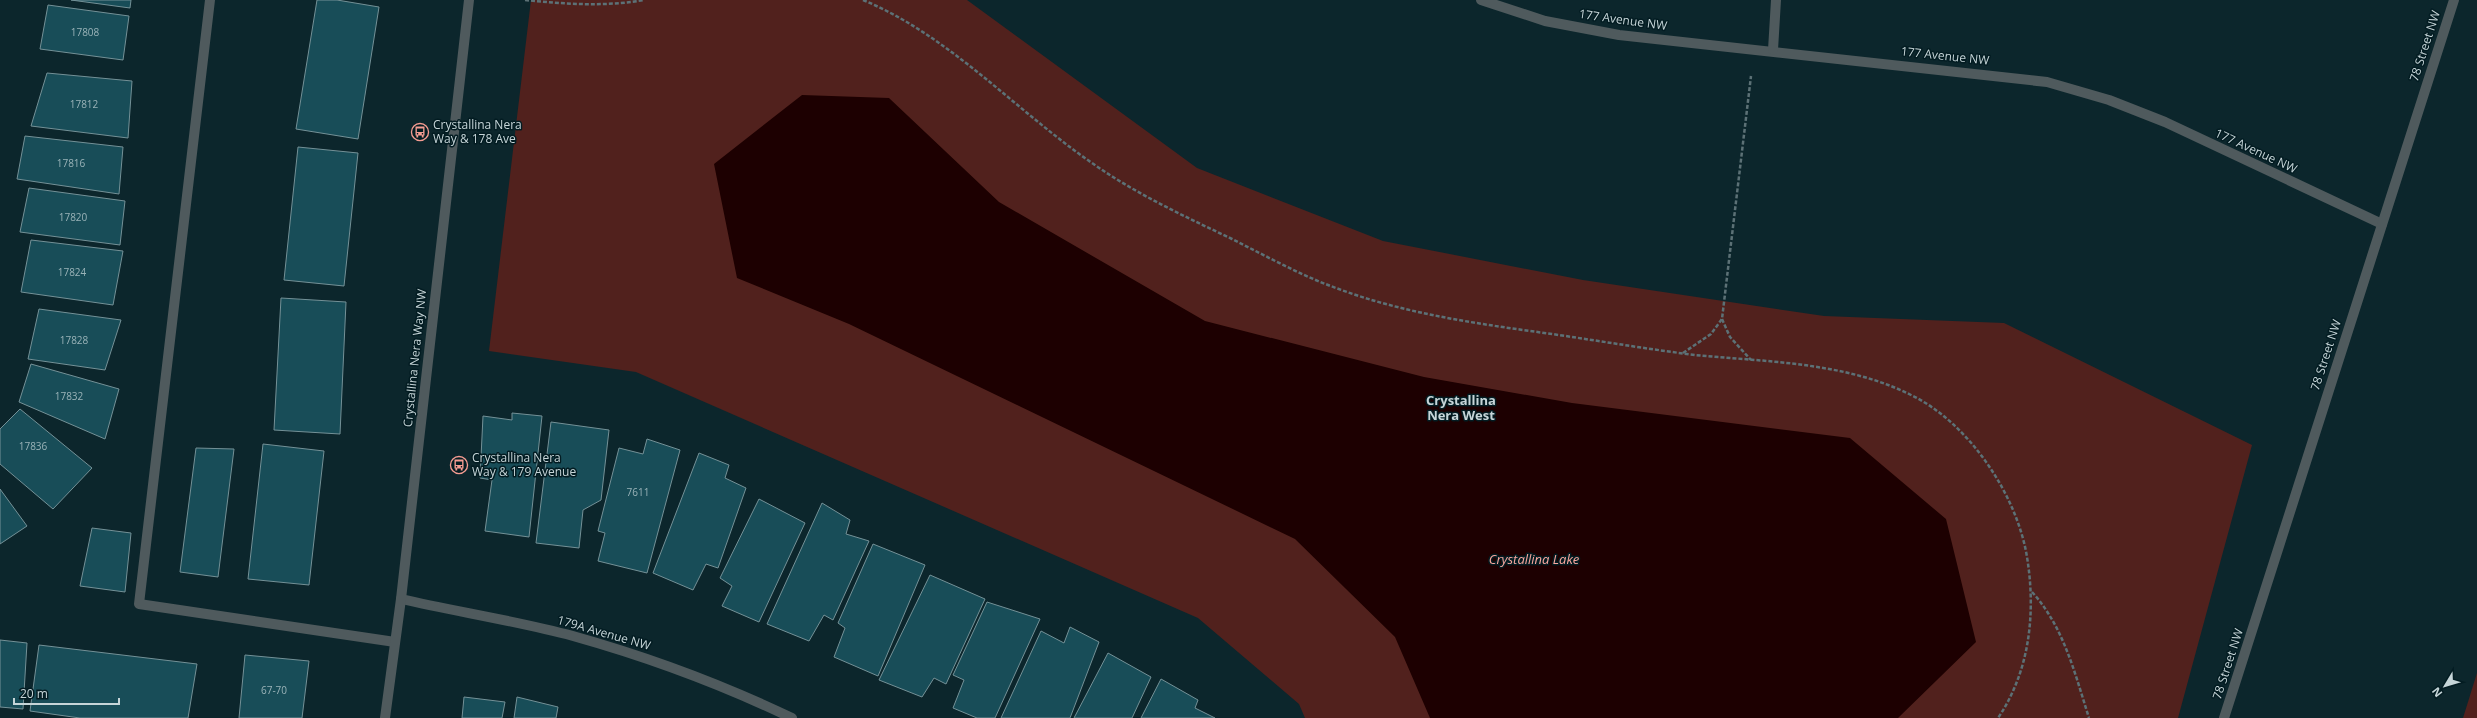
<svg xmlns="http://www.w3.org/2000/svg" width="2477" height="718" font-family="'Open Sans',sans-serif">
  <rect width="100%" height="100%" fill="#0c262c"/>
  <g fill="#51211d">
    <path d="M531,0h436l230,168 186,73 200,39 241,36 180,7 248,122 -74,273h-873l-6,-14 -101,-86 -562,-246 -147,-21z"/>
    <path d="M2477,673v45h-14z"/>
  </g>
  <path fill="#1d0001" d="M802,95l87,3 110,104 206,119 219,56 148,26 278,35 96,81 30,123 -78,76h-468l-35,-81 -100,-98 -446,-215 -112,-46 -23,-114z"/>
  <g fill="#184d58" stroke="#749197">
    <path d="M71,0h60l-1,8z"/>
    <path d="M317,0h20l42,7 -21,132 -62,-10z"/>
    <path d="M48,5l81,11 -6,44 -83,-11z"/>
    <path d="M47,73l85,8 -4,57 -97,-12z"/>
    <path d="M25,136l98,11 -4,47 -102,-15z"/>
    <path d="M298,147l60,6 -14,133 -60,-6z"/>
    <path d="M29,188l96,13 -5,44 -100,-13z"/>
    <path d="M31,240l92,11 -10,54 -92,-13z"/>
    <path d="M281,298l65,4 -6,132 -66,-4z"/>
    <path d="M39,309l82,11 -16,50 -77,-11z"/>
    <path d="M31,364l88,25 -14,50 -86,-37z"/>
    <path d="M20,409l72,59 -39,41 -53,-45v-35z"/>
    <path d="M512,413l30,3 -13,121 -44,-6 7,-51 -12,-2 3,-62 29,4z"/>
    <path d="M551,422l58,8 -8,70 -18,10 -4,38 -43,-5z"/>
    <path d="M647,439l33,11 -33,123 -49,-12 7,-28 -7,-2 21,-83 24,6z"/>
    <path d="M263,444l61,7 -15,134 -61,-6z"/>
    <path d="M196,448l38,1 -16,128 -38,-5z"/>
    <path d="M699,453l30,12 -4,13 21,10 -28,80 -12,-4 -13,26 -40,-17z"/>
    <path d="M0,489l27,37 -27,18z"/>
    <path d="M759,499l46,24 -46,99 -37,-16 10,-20 -12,-8z"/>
    <path d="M822,503l28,17 -4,14 23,7 -36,79 -9,-5 -15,26 -42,-17z"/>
    <path d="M92,528l39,5 -6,59 -45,-6z"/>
    <path d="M873,544l52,21 -47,111 -44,-19 11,-29 -7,-5z"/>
    <path d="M930,575l55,24 -39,85 -12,-6 -12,19 -43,-17z"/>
    <path d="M987,602l53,17 -45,99h-18l-24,-10 11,-28 -11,-5z"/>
    <path d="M1070,627l29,15 -29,76h-69l40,-87 23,12z"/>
    <path d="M0,640l27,3 -4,66 -23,-2z"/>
    <path d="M39,645l158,19 -9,54h-108l-50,-7z"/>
    <path d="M1108,653l43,24 -19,41h-58z"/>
    <path d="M245,655l64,6 -7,57h-63z"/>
    <path d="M1161,679l37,21 -3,8 20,10h-74z"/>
    <path d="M464,697l41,5 -3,16h-40z"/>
    <path d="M517,697l41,10 -2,11h-42z"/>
  </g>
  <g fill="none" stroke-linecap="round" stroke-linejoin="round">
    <g stroke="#5c7176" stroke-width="2.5" stroke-dasharray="4 2" stroke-linecap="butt">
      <path d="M525,0c40,4 79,7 119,0"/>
      <path d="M863,0c87,36 152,110 229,163 44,31 92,53 140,76 34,17 68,36 104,49 69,26 143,36 216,46 48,7 95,15 143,21 73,7 150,7 216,40 58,28 106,100 116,162 9,55 3,114 -29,161"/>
      <path d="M1722,319l8,18 21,23"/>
      <path d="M1683,353l28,-19 11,-15 29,-243"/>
      <path d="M2032,592c32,35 43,82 57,126"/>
    </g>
    <g stroke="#4f5a5d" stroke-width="10">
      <path d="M210,0l-71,604 256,38"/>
      <path d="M1481,0l64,21 74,14 428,47 62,18 56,22 217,102"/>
      <path d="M1773,50l3,-50"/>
      <path d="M401,599c57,13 116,22 172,37 75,21 148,48 219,82"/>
      <path d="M385,718l16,-119 68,-599"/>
      <path d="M2224,718l230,-718"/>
    </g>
  </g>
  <defs>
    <g id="bus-ring" transform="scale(0.9)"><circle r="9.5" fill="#031c22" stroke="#f59c92" stroke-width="1.5"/><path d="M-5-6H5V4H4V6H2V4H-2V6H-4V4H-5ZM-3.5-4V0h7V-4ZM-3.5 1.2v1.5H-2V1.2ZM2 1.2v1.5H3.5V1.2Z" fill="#f59c92"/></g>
  </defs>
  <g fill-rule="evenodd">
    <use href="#bus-ring" x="420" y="132"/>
    <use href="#bus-ring" x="459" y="465"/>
  </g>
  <g text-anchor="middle" stroke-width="3" stroke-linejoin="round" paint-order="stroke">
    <g font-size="10" fill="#9ab3b8">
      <text x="85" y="36">17808</text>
      <text x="84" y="108">17812</text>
      <text x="71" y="167">17816</text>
      <text x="73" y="221">17820</text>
      <text x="72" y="276">17824</text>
      <text x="74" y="344">17828</text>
      <text x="69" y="400">17832</text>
      <text x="33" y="450">17836</text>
      <text x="638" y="496">7611</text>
      <text x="274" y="694">67-70</text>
    </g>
    <g font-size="12" fill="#c6d5d8" stroke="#031c22">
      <text transform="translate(1623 20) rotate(8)" y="4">177 Avenue NW</text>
      <text transform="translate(2425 46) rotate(-72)" y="4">78 Street NW</text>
      <text transform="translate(1945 56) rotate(6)" y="4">177 Avenue NW</text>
      <text transform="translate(2256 151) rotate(25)" y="4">177 Avenue NW</text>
      <text transform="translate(2326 355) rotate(-72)" y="4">78 Street NW</text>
      <text transform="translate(415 358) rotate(-84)" y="4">Crystallina Nera Way NW</text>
      <text transform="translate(604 633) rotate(16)" y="4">179A Avenue NW</text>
      <text transform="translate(2228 664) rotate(-72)" y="4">78 Street NW</text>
    </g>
    <g font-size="12" fill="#c6d5d8" stroke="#031c22" text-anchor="start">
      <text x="433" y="129">Crystallina Nera<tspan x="433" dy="14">Way &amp; 178 Ave</tspan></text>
      <text x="472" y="462">Crystallina Nera<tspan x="472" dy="14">Way &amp; 179 Avenue</tspan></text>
    </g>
    <g font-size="13" font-weight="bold" fill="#c6d5d8" stroke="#031c22">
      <text x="1461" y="405">Crystallina<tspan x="1461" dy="15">Nera West</tspan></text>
    </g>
    <g font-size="13" font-style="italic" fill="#fba79e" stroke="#031c22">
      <text x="1534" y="564">Crystallina Lake</text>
    </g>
  </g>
  <g transform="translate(2445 686) rotate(232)" stroke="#031c22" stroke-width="3" paint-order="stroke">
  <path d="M0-3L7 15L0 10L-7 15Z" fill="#c6d5d8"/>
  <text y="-6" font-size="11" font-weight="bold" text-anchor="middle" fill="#c6d5d8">N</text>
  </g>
  <path d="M14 698v6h105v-6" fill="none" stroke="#c6d5d8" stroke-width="2"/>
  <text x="20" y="698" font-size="12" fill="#c6d5d8" stroke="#031c22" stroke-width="3" paint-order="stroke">20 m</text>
</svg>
